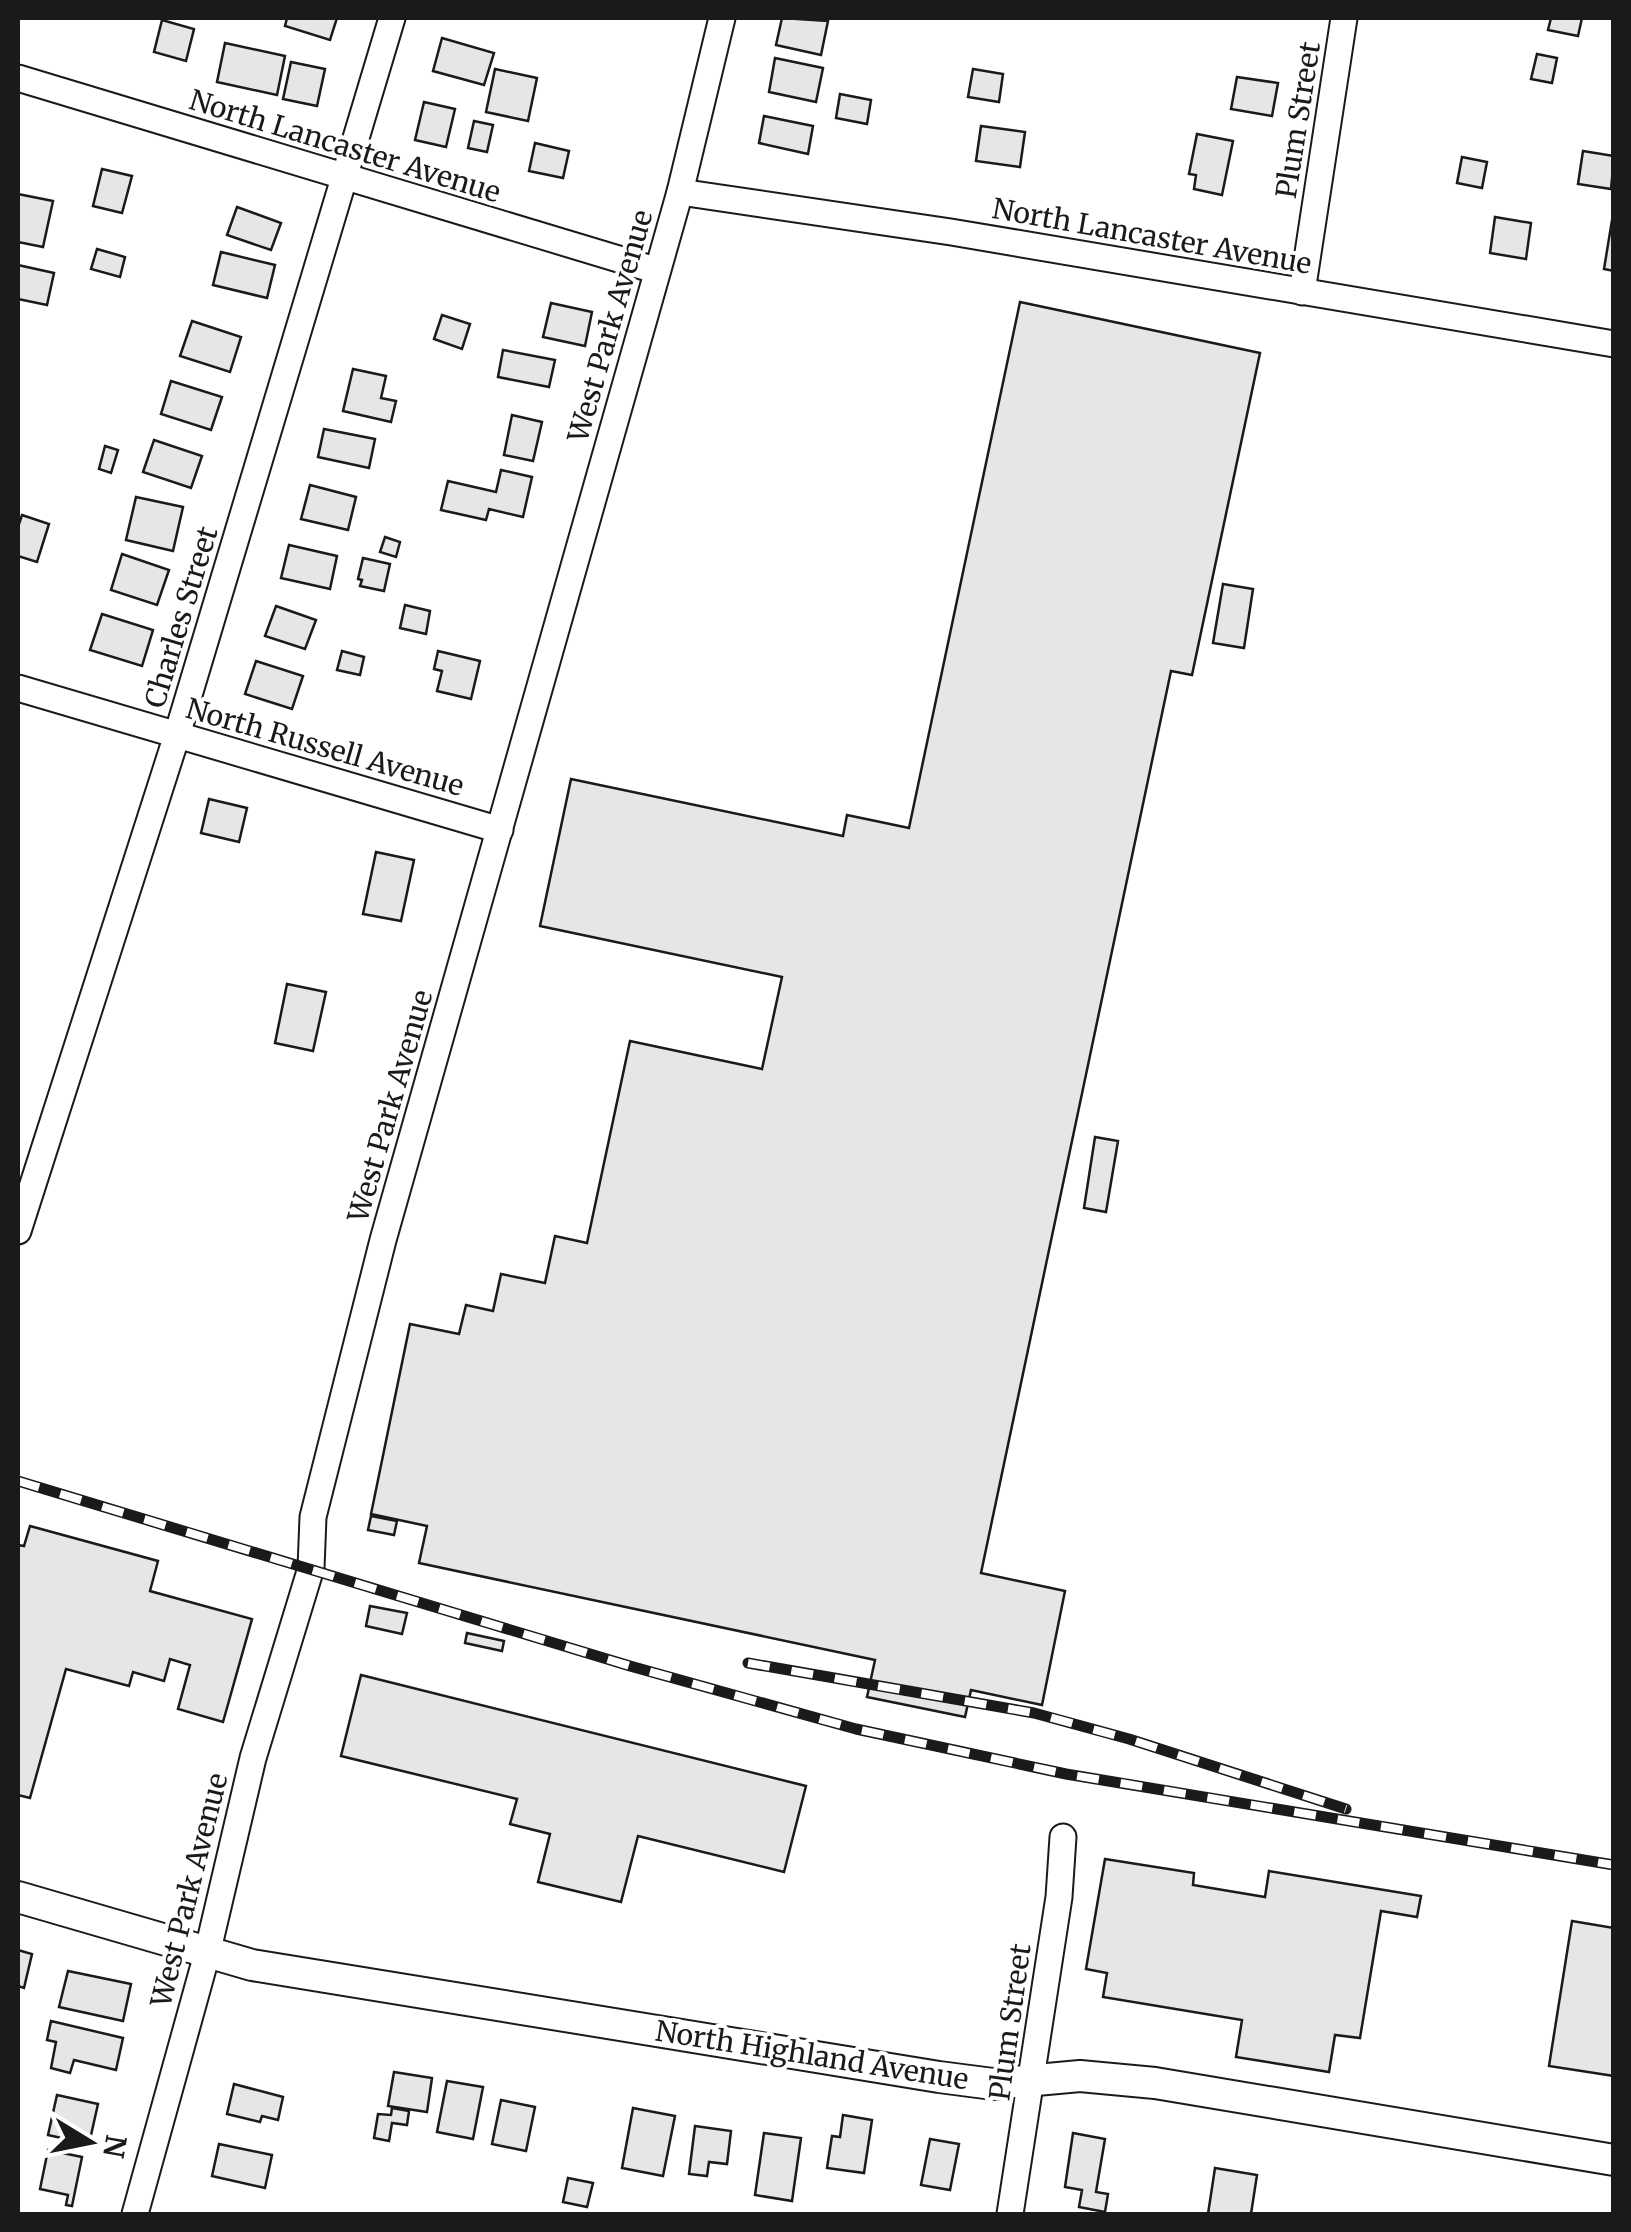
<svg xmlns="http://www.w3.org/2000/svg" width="1631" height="2232" font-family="Merriweather,serif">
  <rect width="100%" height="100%" fill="#fff"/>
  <g fill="#e6e6e6" stroke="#1a1a1a" stroke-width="2.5">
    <path d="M287,18h50l-7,22 -45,-14z"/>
    <path d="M782,18l46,3 -7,34 -45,-10z"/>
    <path d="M1551,18h31l-4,18 -30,-6z"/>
    <path d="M162,20l32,9 -8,32 -32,-9z"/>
    <path d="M442,38l52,15 -10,32 -51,-14z"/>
    <path d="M225,43l60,13 -8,39 -60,-13z"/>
    <path d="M1537,54l20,4 -5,25 -21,-4z"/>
    <path d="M775,58l48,10 -7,34 -47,-10z"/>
    <path d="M291,62l34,7 -8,37 -34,-7z"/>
    <path d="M495,69l42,9 -9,43 -42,-9z"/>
    <path d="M973,69l30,5 -4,28 -31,-5z"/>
    <path d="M1237,77l41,6 -6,33 -41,-7z"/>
    <path d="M840,94l31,6 -4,24 -31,-6z"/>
    <path d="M424,102l31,7 -9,38 -31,-7z"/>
    <path d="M764,116l49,10 -5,28 -49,-11z"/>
    <path d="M474,121l19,4 -6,27 -19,-4z"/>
    <path d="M981,126l44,6 -5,35 -44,-6z"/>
    <path d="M1197,134l36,7 -11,54 -28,-6 2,-14 -7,-1z"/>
    <path d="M535,143l34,8 -6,27 -34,-7z"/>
    <path d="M1583,151l31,5 -3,33 -33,-5z"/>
    <path d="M1462,157l25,5 -5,26 -25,-5z"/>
    <path d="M102,169l30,7 -10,37 -29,-7z"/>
    <path d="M18,194l35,7 -10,46 -25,-5z"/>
    <path d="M237,207l44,16 -10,27 -44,-15z"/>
    <path d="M1614,208v63l-10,-2z"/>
    <path d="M1495,217l36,6 -5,36 -36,-6z"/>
    <path d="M97,249l28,8 -5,20 -29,-8z"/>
    <path d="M221,252l54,13 -8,33 -54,-13z"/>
    <path d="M18,265l36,8 -7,32 -29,-6z"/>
    <path d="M1020,302l240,51 -68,322 -21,-4 -190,902 84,18 -23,114 -71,-15 -6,27 -98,-20 8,-37 -456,-97 8,-37 -56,-12 39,-190 49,10 7,-29 27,6 8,-37 44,9 10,-47 32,7 43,-202 132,28 20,-92 -242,-51 31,-147 272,57 4,-21 62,13z"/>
    <path d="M551,303l41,9 -7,34 -42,-9z"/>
    <path d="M442,315l28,9 -8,25 -28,-10z"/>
    <path d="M192,321l49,16 -11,35 -50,-16z"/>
    <path d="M503,350l52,10 -6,27 -51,-10z"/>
    <path d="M353,369l33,7 -5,22 15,3 -5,21 -48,-11z"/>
    <path d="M171,381l51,16 -11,33 -50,-16z"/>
    <path d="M512,415l30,7 -9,39 -29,-6z"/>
    <path d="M324,429l51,10 -6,29 -51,-11z"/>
    <path d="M154,440l48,16 -11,32 -48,-16z"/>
    <path d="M105,446l13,4 -7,23 -12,-4z"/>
    <path d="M501,470l31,7 -9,40 -34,-8 -3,11 -45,-10 7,-29 48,11z"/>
    <path d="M310,485l46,12 -8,33 -47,-11z"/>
    <path d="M136,497l47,10 -10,44 -47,-11z"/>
    <path d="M22,515l27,9 -12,38 -19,-6v-29z"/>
    <path d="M385,537l15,5 -4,15 -16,-5z"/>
    <path d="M289,545l48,11 -7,33 -49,-11z"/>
    <path d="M122,554l47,16 -12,35 -46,-15z"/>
    <path d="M363,558l27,6 -6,27 -24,-5 2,-6 -4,-1z"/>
    <path d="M1223,584l30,5 -9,59 -31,-5z"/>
    <path d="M405,605l25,6 -4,23 -26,-6z"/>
    <path d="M276,606l40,14 -11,29 -40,-13z"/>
    <path d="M102,614l51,16 -11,36 -52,-16z"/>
    <path d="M342,651l22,6 -4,18 -23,-5z"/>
    <path d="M438,651l42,10 -9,38 -34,-8 5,-20 -8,-2z"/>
    <path d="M256,661l47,15 -11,33 -47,-15z"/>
    <path d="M209,799l38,9 -8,34 -38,-9z"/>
    <path d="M376,852l38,8 -13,61 -38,-7z"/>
    <path d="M287,984l39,8 -13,59 -38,-8z"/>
    <path d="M1095,1137l23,4 -12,71 -22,-4z"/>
    <path d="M371,1516l26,5 -3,14 -26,-5z"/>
    <path d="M30,1526l128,35 -8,30 102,28 -29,103 -45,-13 12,-44 -20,-6 -6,22 -31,-9 -4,14 -63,-17 -36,129 -12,-3v-250l6,1z"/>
    <path d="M370,1606l37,7 -5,21 -36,-8z"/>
    <path d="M467,1633l37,8 -2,10 -37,-8z"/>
    <path d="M361,1675l445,111 -22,86 -146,-36 -17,66 -83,-20 12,-48 -40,-10 7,-25 -176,-43z"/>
    <path d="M1105,1859l89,14 -1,12 72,12 4,-26 152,25 -4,21 -36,-6 -21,127 -25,-3 -6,37 -93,-15 6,-37 -139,-23 4,-24 -21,-4z"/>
    <path d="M1572,1921l42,7v148l-65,-10z"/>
    <path d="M18,1950l14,4 -8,34 -6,-2z"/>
    <path d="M68,1971l63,13 -8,37 -64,-14z"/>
    <path d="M51,2021l72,17 -7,32 -42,-10 -4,13 -19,-5 5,-26 -9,-2z"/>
    <path d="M394,2072l38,6 -5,34 -39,-6z"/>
    <path d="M447,2081l36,6 -10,52 -36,-7z"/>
    <path d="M234,2084l49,13 -5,23 -16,-4 -2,6 -33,-8z"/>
    <path d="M57,2095l41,9 -9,40 -41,-9z"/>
    <path d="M501,2100l34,7 -9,44 -34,-7z"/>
    <path d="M392,2108l17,3 -2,14 -15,-2 -3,18 -15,-3 4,-24 13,1z"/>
    <path d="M633,2108l42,8 -12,60 -41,-8z"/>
    <path d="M843,2115l29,5 -8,53 -37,-5 5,-32 8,1z"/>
    <path d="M695,2126l36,5 -4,33 -18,-2 -2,14 -18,-2z"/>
    <path d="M764,2133l37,5 -9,63 -37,-6z"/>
    <path d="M1073,2133l32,6 -9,53 12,2 -3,18 -26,-5 3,-17 -17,-3z"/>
    <path d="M930,2139l29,5 -9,46 -29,-5z"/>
    <path d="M219,2144l53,11 -7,33 -53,-12z"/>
    <path d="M48,2150l34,7 -10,49 -6,-1 2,-10 -28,-6z"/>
    <path d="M1215,2168l42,7 -6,39h-43z"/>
    <path d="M568,2178l25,5 -6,24 -24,-5z"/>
  </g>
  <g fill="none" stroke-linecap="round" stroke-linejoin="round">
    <g stroke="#1a1a1a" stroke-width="29">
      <g id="minor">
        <path d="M18,78l637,192"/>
        <path d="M680,192l271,40 663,112"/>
        <path d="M1302,292l42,-274"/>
        <path d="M18,688l482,142"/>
        <path d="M18,1231l159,-496 215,-717"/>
        <path d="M135,2214l72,-260 46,-196 58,-190 2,-51 70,-277 297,-1048 42,-174"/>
        <path d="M1010,2214l49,-317 4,-60"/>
      </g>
    </g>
    <g stroke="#1a1a1a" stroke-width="34">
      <path id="tertiary" d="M18,1897l234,68 687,112 54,7 87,-8 75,7 459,77"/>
    </g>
    <use href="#minor" stroke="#fff" stroke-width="25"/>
    <use href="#tertiary" stroke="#fff" stroke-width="30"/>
    <g stroke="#1a1a1a" stroke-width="11">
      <g id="rail">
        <path d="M18,1481l612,185 226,63 210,45 548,91"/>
        <path d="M748,1663l286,50 95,26 217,70"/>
      </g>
    </g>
    <use href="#rail" stroke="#fff" stroke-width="8" stroke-dasharray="22" stroke-linecap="butt"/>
  </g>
  <g text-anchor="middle" stroke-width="8" stroke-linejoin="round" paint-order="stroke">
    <g font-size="28" fill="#1a1a1a" stroke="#fff">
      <text transform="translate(1298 120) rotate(-81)" y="10">Plum Street</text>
      <text transform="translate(345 146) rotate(17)" y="10">North Lancaster Avenue</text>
      <text transform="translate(1152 236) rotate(10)" y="10">North Lancaster Avenue</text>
      <text transform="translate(610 326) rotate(-74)" y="10">West Park Avenue</text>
      <text transform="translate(181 617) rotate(-73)" y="10">Charles Street</text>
      <text transform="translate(325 747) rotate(16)" y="10">North Russell Avenue</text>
      <text transform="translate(390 1106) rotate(-74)" y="10">West Park Avenue</text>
      <text transform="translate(189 1890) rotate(-76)" y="10">West Park Avenue</text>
      <text transform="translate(1010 2022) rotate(-82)" y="10">Plum Street</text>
      <text transform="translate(812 2055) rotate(9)" y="10">North Highland Avenue</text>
    </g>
  </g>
  <rect width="1631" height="2232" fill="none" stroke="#1a1a1a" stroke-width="40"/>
  <g transform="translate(90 2142) rotate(100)" stroke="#ffffff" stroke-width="8" paint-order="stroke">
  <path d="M0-8L18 38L0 25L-18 38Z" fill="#1a1a1a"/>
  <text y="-15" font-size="28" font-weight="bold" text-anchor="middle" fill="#1a1a1a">N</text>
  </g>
</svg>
